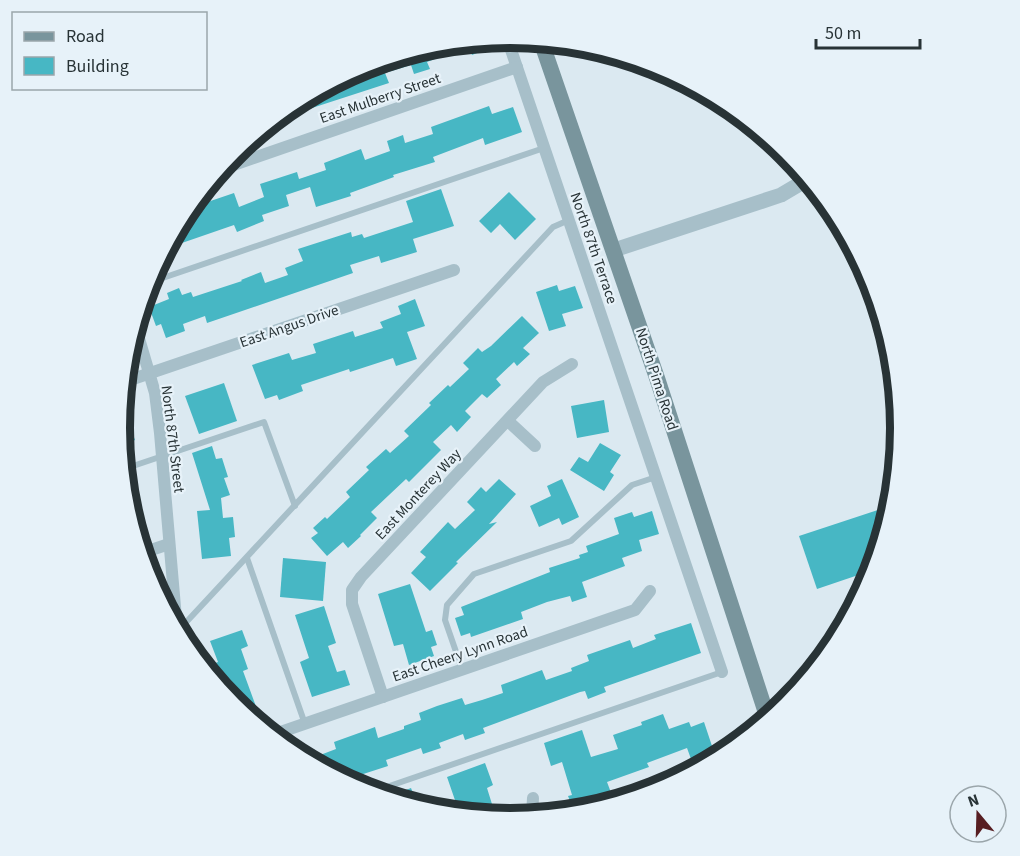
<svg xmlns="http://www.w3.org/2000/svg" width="1020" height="856" font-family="'Source Sans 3',sans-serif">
  <rect width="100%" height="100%" fill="#dbe9f1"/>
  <g fill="#47b7c4">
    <path d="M499,39l1,5 -28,11 -5,-13z"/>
    <path d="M444,44l4,10 -21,8 3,7 -16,5 -3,-9 -26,8 4,10 -114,37 -1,-1 19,-16 68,-36 73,-22z"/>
    <path d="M489,106l3,8 21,-7 9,25 -37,13 -2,-7 -50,19 2,5 -42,13 1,2 -44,16 1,3 -35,11 -6,-20 -24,8 3,11 -27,9 2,6 -27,11 -3,-7 -55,19 1,3 -18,7 25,-45 47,-16 5,14 25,-10 -4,-13 37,-12 2,7 27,-9 -2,-7 37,-14 4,11 25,-9 -3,-10 16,-6 2,8 28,-9 -2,-7z"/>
    <path d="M441,189l13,37 -41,13 4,13 -36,11 -2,-7 -29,9 3,8 -146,50 -2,-7 -22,8 2,7 -19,7 -5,-14 -5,2 -7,-19 20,-8 -2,-6 12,-5 3,7 9,-3 2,5 49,-16 -1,-1 20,-8 4,11 23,-8 -3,-7 18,-7 -5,-12 53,-17 1,5 10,-3 2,4 49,-16 -7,-21z"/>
    <path d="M509,192l27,27 -21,21 -15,-16 -9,9 -12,-12z"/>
    <path d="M557,285l2,6 16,-5 8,22 -21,6 4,12 -17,5 -13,-39z"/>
    <path d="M415,299l10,27 -18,6 10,27 -21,7 -3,-8 -43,14 -1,-3 -48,16 2,6 -24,9 -2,-5 -12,4 -13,-34 37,-12 3,7 24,-7 -3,-9 40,-13 2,6 28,-9 -3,-6 21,-8 -3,-8z"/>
    <path d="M522,316l17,17 -16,15 7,6 -13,12 -3,-4 -18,17 5,6 -14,13 -5,-4 -17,17 6,6 -14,15 -6,-7 -18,17 8,8 -32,32 -3,-3 -35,33 6,6 -17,17 1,1 -13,12 -5,-6 -16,14 -16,-18 7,-5 -5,-5 12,-11 2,2 23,-22 -4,-5 23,-22 -3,-3 20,-18 4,4 19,-17 -5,-5 27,-26 -2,-2 19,-18 2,2 19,-18 -6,-6 15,-15 4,4 9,-6z"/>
    <path d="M224,383l13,38 -38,13 -14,-38z"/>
    <path d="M604,400l5,32 -32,6 -6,-32z"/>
    <path d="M122,404l13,36 -14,6 -1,-18z"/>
    <path d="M600,443l21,12 -11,17 4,3 -10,16 -34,-21 9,-13 9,5z"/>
    <path d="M212,446l4,13 6,-1 6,19 -4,1 6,17 -9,3 2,20 10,-1 2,20 -6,1 2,18 -29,3 -5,-48 13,-1 -18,-57z"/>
    <path d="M499,479l17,15 -27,30 8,-2 -41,40 2,1 -28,28 -19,-18 15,-16 -6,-5 28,-30 7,7 20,-19 -8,-8 14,-15 5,5z"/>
    <path d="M562,479l17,38 -17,8 -3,-7 -20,9 -9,-21 21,-10 -4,-10z"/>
    <path d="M893,505l-20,65 -56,19 -18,-53z"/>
    <path d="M652,511l7,23 -20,6 3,11 -20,7 3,8 -43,16 5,15 -15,5 -2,-6 -23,6 -26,10 2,7 -52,18 -1,-4 -9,3 -6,-18 9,-3 -3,-8 89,-35 -1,-4 31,-10 -1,-3 9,-3 -2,-6 33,-12 -5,-16 18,-6 2,5z"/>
    <path d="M283,558l43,4 -3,39 -43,-4z"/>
    <path d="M410,584l16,48 6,-2 5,15 -6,2 3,9 -25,9 -6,-21 -9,2 -16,-52z"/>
    <path d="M324,606l12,37 -8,3 9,26 8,-2 5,15 -38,12 -12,-35 9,-4 -14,-43z"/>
    <path d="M691,623l10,30 -97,34 2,5 -18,7 -3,-8 -5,1 -97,36 2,5 -20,7 -2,-6 -24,9 2,5 -18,6 -2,-6 -35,12 2,6 -34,11 4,10 -51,-27 29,-11 -2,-7 25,-9 16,-6 3,11 26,-9v-3l17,-6 -2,-7 18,-7 25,-8 3,7 17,-5 21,-7 -2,-8 41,-15 4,10 26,-9 -1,-3 18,-7 -2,-6 43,-15 3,8 23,-9 -2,-4z"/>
    <path d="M242,630l6,16 -7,3 7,20 -5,2 15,41 -10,4 -14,-12 -18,-21 -6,-18 8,-3 -8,-21z"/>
    <path d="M663,714l6,15 20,-7 2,5 13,-5 9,27 22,-8 2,4 -10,8 -32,17 -8,-22 -40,15 2,4 -42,15 6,16 -41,8 -4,-10 4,-1 -10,-33 -11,4 -7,-23 38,-13 9,27 27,-8 -5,-14 29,-10 -1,-3z"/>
    <path d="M485,763l8,22 -6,3 9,29 -63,-6 23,-8 -9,-26z"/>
    <path d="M411,788l7,18 -30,-9z"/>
  </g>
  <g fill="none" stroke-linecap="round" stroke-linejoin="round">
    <g stroke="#a7bfc9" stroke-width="6">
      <path d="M148,283l396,-135"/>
      <path d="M124,469l140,-47 31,84"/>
      <path d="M247,558l58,166"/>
      <path d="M178,631l375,-404 16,-7"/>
      <path d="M462,669l-17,-49 2,-15 27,-31 97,-33 61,-56 24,-8"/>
      <path d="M372,792l350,-120"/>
    </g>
    <g stroke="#a7bfc9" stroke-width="12">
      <path d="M507,38l215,634"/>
      <path d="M219,170l298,-103"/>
      <path d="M135,325l20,68 5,40 17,197"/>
      <path d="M124,382l330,-112"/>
      <path d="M508,421l27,25"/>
      <path d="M142,553l27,-9"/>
      <path d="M383,697l-31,-93v-14l9,-13 182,-195 29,-18"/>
      <path d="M272,735l363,-125 15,-19"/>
      <path d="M532,814l1,-16"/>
    </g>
    <path stroke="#a7bfc9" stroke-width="15" d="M614,250l167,-55 27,-16"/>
    <path stroke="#79959d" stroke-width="16" d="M541,41l116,337 111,341"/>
  </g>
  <g text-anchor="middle" stroke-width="4.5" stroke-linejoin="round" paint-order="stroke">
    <g font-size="15" fill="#283336" stroke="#e7f2f9">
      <text transform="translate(380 98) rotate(-19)" y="5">East Mulberry Street</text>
      <text transform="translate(594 248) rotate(71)" y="5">North 87th Terrace</text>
      <text transform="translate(289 326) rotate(-19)" y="5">East Angus Drive</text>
      <text transform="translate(657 379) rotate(72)" y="5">North Pima Road</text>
      <text transform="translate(173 439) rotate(83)" y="5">North 87th Street</text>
      <text transform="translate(418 494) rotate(-47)" y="5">East Monterey Way</text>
      <text transform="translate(460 654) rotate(-19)" y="5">East Cheery Lynn Road</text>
    </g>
  </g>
  <path d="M0 0H1020V856H0ZM130 428a380 380 0 1 1 760 0a380 380 0 1 1-760 0Z" fill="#e7f2f9" fill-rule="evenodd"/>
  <path fill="none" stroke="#283336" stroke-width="8" d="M130 428a380 380 0 1 1 760 0a380 380 0 1 1-760 0Z"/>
  <rect x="12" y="12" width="195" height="78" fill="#e7f2f9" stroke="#9ba6ab" stroke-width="1.5"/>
  <rect x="24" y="32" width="30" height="9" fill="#79959d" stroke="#9ba6ab" stroke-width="1.5"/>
  <text x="66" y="42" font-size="18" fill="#283336">Road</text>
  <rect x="24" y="57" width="30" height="18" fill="#47b7c4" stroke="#9ba6ab" stroke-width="1.5"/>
  <text x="66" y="72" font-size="18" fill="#283336">Building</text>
  <g transform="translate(978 814) rotate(341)"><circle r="28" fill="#e7f2f9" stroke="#9ba6ab" stroke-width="1.5"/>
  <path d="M0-4.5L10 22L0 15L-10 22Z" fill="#571e22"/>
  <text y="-9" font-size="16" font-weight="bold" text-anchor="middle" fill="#283336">N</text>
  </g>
  <path d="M816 39v9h104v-9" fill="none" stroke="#283336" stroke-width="3"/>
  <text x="825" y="39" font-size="18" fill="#283336" stroke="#e7f2f9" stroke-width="4.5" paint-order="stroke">50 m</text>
</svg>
